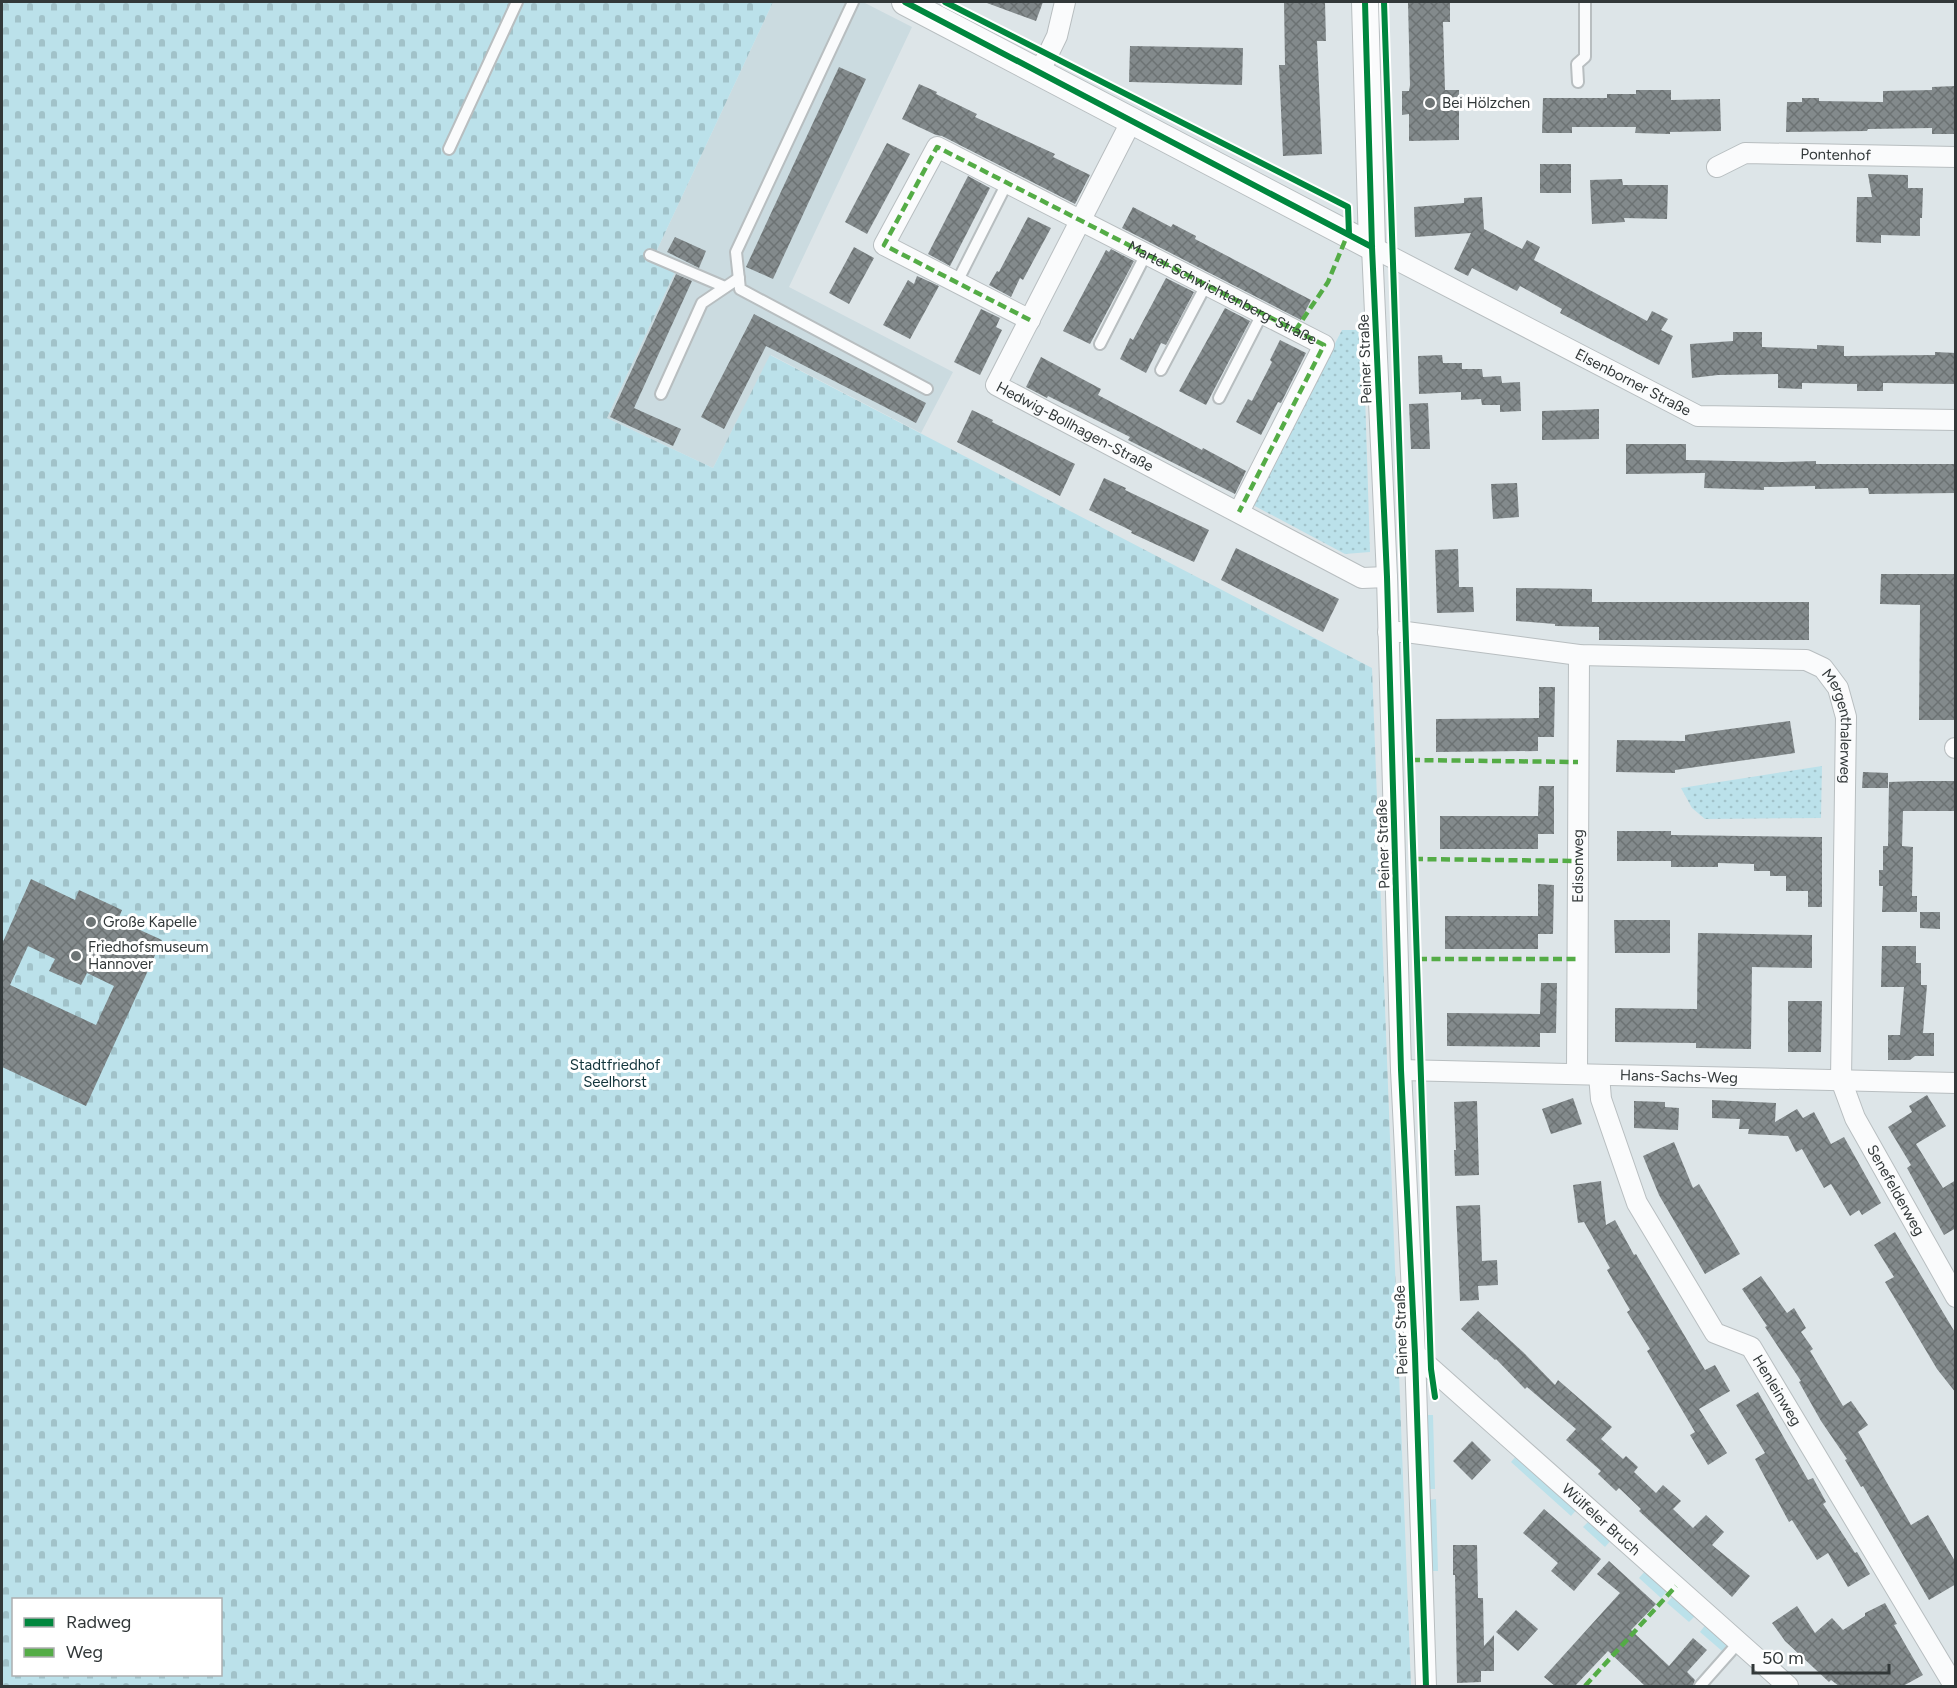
<svg xmlns="http://www.w3.org/2000/svg" width="1957" height="1688" font-family="Figtree,sans-serif">
  <defs>
    <pattern id="cemetery-stones" width="16" height="16" patternUnits="userSpaceOnUse" patternTransform="scale(1.5)"><rect width="16" height="16" fill="#bbe1ea"/><path d="M2 7V4a2 2 0 0 1 4 0v3zM10 15v-3a2 2 0 0 1 4 0v3z" fill="#a1c2c9"/></pattern>
    <pattern id="park-dots" width="8" height="8" patternUnits="userSpaceOnUse" patternTransform="scale(1.5)"><rect width="8" height="8" fill="#bbe1ea"/><path d="M2 2h.1M6 6h.1" fill="none" stroke="#a1c2c9" stroke-width="1.8" stroke-linecap="round"/></pattern>
    <pattern id="building-cross-hatch" width="8" height="8" patternUnits="userSpaceOnUse" patternTransform="scale(1.5)"><rect width="8" height="8" fill="#838a8c"/><path d="M0 0l8 8M0 8l8-8" fill="none" stroke="#6c7273"/></pattern>
  </defs>
  <rect width="100%" height="100%" fill="#dde5e8"/>
  <path fill="#cbdbe0" d="M773,2h90l49,25 -123,260 164,85 -32,61 -150,-78 -58,113 -106,-50 72,-156 -22,-12z"/>
  <g fill="#bbe1ea">
    <path d="M1425,1415h8l2,74h-7z"/>
    <path d="M1518,1454l60,54 -7,8 -60,-54z"/>
    <path d="M1436,1499l2,72h-7l-3,-71z"/>
    <path d="M1590,1520l22,19 -7,8 -22,-20z"/>
    <path d="M1646,1570l22,20 -7,8 -22,-20z"/>
    <path d="M1674,1595l22,20 -7,7 -22,-19z"/>
    <path d="M1706,1624l22,20 -6,7 -22,-19z"/>
  </g>
  <path fill="url(#cemetery-stones)" fill-rule="evenodd" d="M2,2h771l-116,248 23,11 -73,157 106,50 57,-113 602,313 39,1018h-1409zM14,1600h206v74h-206z"/>
  <g fill="url(#park-dots)">
    <path d="M1342,330h21l7,222 -25,2 -94,-50z"/>
    <path d="M1822,766l-1,52 -116,1 -13,-11 -11,-20z"/>
  </g>
  <g fill="url(#building-cross-hatch)" fill-rule="evenodd">
    <path d="M987,2h56l-7,19 -49,-18z"/>
    <path d="M1284,2h41l1,39h-9l5,113 -39,2 -4,-91h6z"/>
    <path d="M1408,2h42v20h-7l2,68h14v50l-50,1v-27l-7,1v-24h7l1,-6z"/>
    <path d="M1130,46l113,2 -1,37 -113,-3z"/>
    <path d="M839,67l27,12 -93,200 -27,-12z"/>
    <path d="M919,84l18,8 -1,2 41,20 -2,3 80,37 -2,3 37,18 -15,29 -133,-68 -6,-1 -34,-16z"/>
    <path d="M1956,86v48h-24v-6l-64,1 -1,2 -81,1 1,-30h15v-4h17v3l64,1v-11l49,-1v-3z"/>
    <path d="M1636,90h35v10l49,-1 1,32 -51,1v2l-35,-1 1,-6h-64v6h-30l1,-35h64v-4h29z"/>
    <path d="M887,143l23,11 -43,80 -22,-12z"/>
    <rect x="1540" y="164" width="31" height="29"/>
    <path d="M1868,174l40,1v13h15l-1,30h-2v18l-39,-1v8l-25,-1 1,-45h15z"/>
    <path d="M968,176l22,12 -40,78 -22,-12z"/>
    <path d="M1622,179l1,6h45l-1,34 -43,-1 1,4 -33,2 -2,-44z"/>
    <path d="M1482,197l2,32 38,20 5,-9 13,7 -6,13 113,61 5,-10 16,8 -7,11 12,6 -14,29 -99,-52 2,-4 -42,-23 -3,5 -45,-23 -4,8 -14,-7 17,-36 -56,4 -1,-30 50,-4v-5z"/>
    <path d="M1133,207l38,20 2,-3 23,12 -1,3 116,61 -10,20 -179,-92z"/>
    <path d="M1028,217l23,11 -28,52 -3,-2 -9,19 -22,-12 8,-14 2,1z"/>
    <path d="M675,237l31,14 -7,17 -32,-16z"/>
    <path d="M854,247l20,11 -25,46 -20,-11z"/>
    <path d="M1111,249l23,12 -44,83 -27,-13 43,-81 3,2z"/>
    <path d="M676,274l16,7 -58,127 47,21 -8,17 -63,-29z"/>
    <path d="M917,276l22,10 -29,53 -27,-14 25,-45 6,4z"/>
    <path d="M1166,278l28,14 -28,53 -5,-2 -15,30 -26,-14 10,-21 3,2z"/>
    <path d="M1225,308l25,13 -44,84 -27,-14z"/>
    <path d="M981,309l19,9 -4,9 6,3 -22,45 -26,-13z"/>
    <path d="M754,314l172,89 -10,20 -150,-77 -42,83 -23,-12z"/>
    <path d="M1733,332h29v15l55,2v-4l27,1v10l91,-1v-3l21,1v31l-73,-1v8h-26v-7l-55,-1v6l-24,-1v-14l-60,1 -26,3 -2,-34 43,-3z"/>
    <path d="M1280,340l26,13 -25,50 -3,-1 -17,33 -25,-13 12,-23 4,2 20,-39 -2,-2z"/>
    <path d="M1442,355l1,8h19v6h20l1,8 18,-1 1,7 18,-1 1,29 -21,1v-7h-18l-1,-6 -20,1v-8l-42,2 -1,-38z"/>
    <path d="M1041,357l60,32 -3,6 104,55 1,-2 43,23 -11,23 -107,-54 2,-3 -82,-41 -1,2 -21,-11z"/>
    <path d="M1428,403l2,46h-19l-2,-45z"/>
    <path d="M1599,409v30l-57,1v-29z"/>
    <path d="M972,410l21,10 -1,2 83,42 -15,32 -103,-54z"/>
    <path d="M1626,444h60v16l96,2 34,-1v3h140v29l-87,1 -1,-6 -53,1v-3l-51,1v3l-60,-2 1,-15 -79,1z"/>
    <path d="M1104,478l22,10 -1,2 84,40 -15,32 -63,-29 1,-2 -43,-21z"/>
    <path d="M1517,483l2,34 -26,2 -2,-35z"/>
    <path d="M1236,548l103,51 -16,33 -102,-52z"/>
    <path d="M1458,549l1,38h14l1,25 -37,1 -2,-63z"/>
    <path d="M1881,574h75l-2,146h-35l1,-115 -40,-1z"/>
    <path d="M1516,588l76,1v13h217v38h-210v-13l-44,-1v-2l-39,-3z"/>
    <path d="M1539,687h16l-1,50h-16v14l-102,1v-33l103,-1z"/>
    <path d="M1790,721l5,32 -120,17v3l-59,-1 1,-32 68,1v-6z"/>
    <path d="M1863,772l25,1v15h-26z"/>
    <path d="M1919,781h37v30h-53l-1,35 11,1 -1,49h5v16h-35l1,-26h-4v-16h4v-24h5l1,-64z"/>
    <path d="M1539,786h15v48h-16v15h-98v-33h98z"/>
    <path d="M1617,831h54v4l151,2v70h-14v-16h-22v-15h-16v-5h-16v-7l-36,-1v4h-47v-6h-54z"/>
    <path d="M31,879l44,21 4,-10 43,20 -4,10 44,20 -76,166 -84,-39v-123zM28,946l27,13 -6,12 32,14 6,-12 27,13 -18,39 -86,-40z"/>
    <path d="M1538,884l16,1 -1,49h-15v15h-93v-33h93z"/>
    <path d="M1920,912h20v17l-20,-1z"/>
    <path d="M1614,920h56v33h-55z"/>
    <path d="M1698,933l114,2v33l-60,-1 -1,82 -55,-1v-5l-81,-1v-34l82,1z"/>
    <path d="M1882,946h34v17h5v22h6l-4,48h11v23h-19l-5,4h-22v-25h12l4,-48h-23z"/>
    <path d="M1541,983h16l-1,50h-16v14l-93,-1v-33l93,1z"/>
    <path d="M1788,1001h34l-1,51h-33z"/>
    <path d="M1927,1095l19,31 -30,18 27,44 13,-8v48l-12,7 -37,-67 4,-3 -23,-38 24,-15 -3,-6z"/>
    <path d="M1573,1098l9,26 -31,10 -9,-25z"/>
    <path d="M1712,1100l64,3 -1,19 22,-13 6,9 11,-6 17,32 13,-7 37,66 -19,12 -3,-5 -9,6 -19,-32 -7,4 -22,-39 -6,3 -8,-16 -40,-2 1,-5h-10l1,-10 -28,-1z"/>
    <path d="M1477,1101l2,74 -24,1 -1,-26h2l-2,-48z"/>
    <path d="M1634,1101l31,1v5l14,1 -1,22 -44,-2z"/>
    <path d="M1674,1142l19,46 6,-4 41,70 -35,20 -46,-79 -16,-39z"/>
    <path d="M1601,1181l5,44 9,-5 19,35 2,-1 69,116 10,-5 15,26 -31,18 28,44 -19,12 -18,-30 5,-3 -48,-81 3,-2 -23,-37 3,-2 -23,-40 3,-2 -26,-46 -6,1 -5,-38z"/>
    <path d="M1480,1205l2,56 15,-1 1,25 -20,1 1,14 -19,1 -4,-95z"/>
    <path d="M1895,1232l61,102v59l-19,-24 -52,-87 9,-5 -20,-32z"/>
    <path d="M1761,1276l26,37 7,-5 12,20 -5,4 12,17 -3,2 33,55 8,-5 17,24 -10,7 53,93 17,-10 28,48v21l-27,16 -66,-114 -2,1 -16,-27 2,-1 -26,-38 -22,-39 2,-1 -36,-54 2,-1 -25,-37z"/>
    <path d="M1478,1311l45,41 32,33 3,-5 54,47 -11,12 22,20 3,-3 12,11 -4,5 22,21 7,-8 18,16 -8,8 20,19 13,-13 18,17 -12,13 38,31 -18,21 -93,-86 2,-2 -22,-21 -3,3 -18,-17 3,-3 -35,-31 10,-11 -49,-42 -2,2 -29,-30 -1,1 -34,-31z"/>
    <path d="M1758,1392l50,88 5,-2 13,24 -3,2 32,49 2,-1 13,22 -22,13 -20,-34 -11,7 -25,-40 -3,2 -34,-63 10,-6 -29,-48z"/>
    <path d="M1472,1441l19,19 -19,20 -19,-19z"/>
    <path d="M1544,1509l57,50 -27,32 -23,-20 7,-8 -35,-30z"/>
    <path d="M1453,1545h24l1,53h5l1,48 10,-11v36h-13v11l-24,1 -2,-108h-2z"/>
    <path d="M1609,1561l47,43 -25,26 38,36 24,-28 14,12 -20,22 8,8 -2,6h-48l-37,-35 -33,35h-20l-11,-9 76,-84 -23,-19z"/>
    <path d="M1885,1603l12,21 -3,1 29,50 -20,11h-64l-8,-6 -2,2 -44,-41 -13,-18 25,-17 18,27 17,-15 11,12 22,-14v-3z"/>
    <path d="M1516,1610l22,19 -20,22 -22,-19z"/>
  </g>
  <g fill="none" stroke-linecap="round" stroke-linejoin="round">
    <g stroke="#b8bec0" stroke-width="14">
      <g id="service">
        <path d="M853,2l-117,250 4,37 187,100"/>
        <path d="M1578,82l-1,-18 8,-7v-55"/>
        <path d="M449,149l68,-147"/>
        <path d="M650,255l75,32"/>
        <path d="M957,282l50,-99"/>
        <path d="M1100,344l46,-90"/>
        <path d="M1161,370l45,-85"/>
        <path d="M661,394l41,-91 37,-25"/>
        <path d="M1219,398l43,-84"/>
        <path d="M1700,1686l39,-44"/>
      </g>
    </g>
    <g stroke="#b8bec0" stroke-width="22">
      <g id="minor">
        <path d="M1040,71l17,-35 8,-34"/>
        <path id="s1" d="M1132,120l-136,265 366,193 25,-1"/>
        <path id="s2" d="M1717,167l28,-14 211,4"/>
        <path d="M1372,247l15,330 14,493 14,284 11,332"/>
        <path id="s3" d="M1372,247l326,169 258,4"/>
        <path id="s4" d="M1030,320l-146,-75 53,-98 387,198 -85,167"/>
        <path id="s5" d="M1388,632h18l173,23 227,5 17,8 15,20 8,29 -5,363 14,38 101,179"/>
        <path d="M1955,748h1"/>
        <path id="s6" d="M1401,1070l555,13"/>
        <path id="s7" d="M1577,1074l2,-419"/>
        <path id="s8" d="M1599,1075l2,24 36,104 78,130 36,14 201,335"/>
        <path id="s9" d="M1415,1354l373,332"/>
      </g>
    </g>
    <g stroke="#b8bec0" stroke-width="28">
      <g id="tertiary">
        <path d="M905,2l467,245"/>
        <path d="M1365,2l7,245"/>
      </g>
    </g>
    <use href="#service" stroke="#fafbfc" stroke-width="10"/>
    <use href="#minor" stroke="#fafbfc" stroke-width="20"/>
    <use href="#tertiary" stroke="#fafbfc" stroke-width="26"/>
    <g stroke="#54ac46" stroke-width="4.5" stroke-dasharray="9 4.5" stroke-linecap="butt">
      <path d="M1030,320l-146,-75 53,-98 387,198 -85,167"/>
      <path d="M1295,331l33,-49 21,-51"/>
      <path d="M1411,760l167,2"/>
      <path d="M1414,859l163,2"/>
      <path d="M1418,959h159"/>
      <path d="M1585,1686l91,-100"/>
    </g>
    <g stroke="#fff" stroke-width="10">
      <g id="cycleway">
        <path d="M905,2l467,245"/>
        <path d="M945,2l403,205 1,27"/>
        <path d="M1365,2l7,245 15,330 14,493 14,284 11,332"/>
        <path d="M1384,2l47,1367 4,28"/>
      </g>
    </g>
    <use href="#cycleway" stroke="#00873e" stroke-width="6"/>
  </g>
  <g fill="#6e7576" stroke="#fff" stroke-width="2">
    <circle cx="1430" cy="103" r="6"/>
    <circle cx="91" cy="922" r="6"/>
    <circle cx="76" cy="956" r="6"/>
  </g>
  <g text-anchor="middle" stroke-width="6" stroke-linejoin="round" paint-order="stroke">
    <g font-size="15" fill="#323839" stroke="#fff" text-anchor="start">
      <text x="1442" y="108">Bei Hölzchen</text>
      <text x="103" y="927">Große Kapelle</text>
      <text x="88" y="952">Friedhofsmuseum<tspan x="88" dy="17">Hannover</tspan></text>
    </g>
    <g font-size="15" fill="#323839" stroke="#fff">
      <text dy="5" stroke="none"><textPath href="#s2" startOffset="122">Pontenhof</textPath></text>
      <text dy="5" stroke="none"><textPath href="#s4" startOffset="596">Martel-Schwichtenberg-Straße</textPath></text>
      <text transform="translate(1365 359) rotate(-92)" y="5">Peiner Straße</text>
      <text dy="5" stroke="none"><textPath href="#s3" startOffset="294">Elsenborner Straße</textPath></text>
      <text dy="5" stroke="none"><textPath href="#s1" startOffset="387">Hedwig-Bollhagen-Straße</textPath></text>
      <text dy="5" stroke="none"><textPath href="#s5" startOffset="501">Mergenthalerweg</textPath></text>
      <text transform="translate(1383 844) rotate(-92)" y="5">Peiner Straße</text>
      <text dy="5" stroke="none"><textPath href="#s7" startOffset="208">Edisonweg</textPath></text>
      <text dy="5" stroke="none"><textPath href="#s6" startOffset="278">Hans-Sachs-Weg</textPath></text>
      <text dy="5" stroke="none"><textPath href="#s5" startOffset="980">Senefelderweg</textPath></text>
      <text transform="translate(1401 1330) rotate(-92)" y="5">Peiner Straße</text>
      <text dy="5" stroke="none"><textPath href="#s8" startOffset="375">Henleinweg</textPath></text>
      <text dy="5" stroke="none"><textPath href="#s9" startOffset="249">Wülfeler Bruch</textPath></text>
    </g>
    <g font-size="15" fill="#11333a" stroke="#fff">
      <text x="615" y="1070">Stadtfriedhof<tspan x="615" dy="17">Seelhorst</tspan></text>
    </g>
  </g>
  <rect width="1957" height="1688" fill="none" stroke="#323839" stroke-width="6"/>
  <rect x="12" y="1598" width="210" height="78" fill="#ffffff" stroke="#adafb0" stroke-width="1.5"/>
  <rect x="24" y="1618" width="30" height="9" fill="#00873e" stroke="#adafb0" stroke-width="1.5"/>
  <text x="66" y="1628" font-size="18" fill="#323839">Radweg</text>
  <rect x="24" y="1648" width="30" height="9" fill="#54ac46" stroke="#adafb0" stroke-width="1.5"/>
  <text x="66" y="1658" font-size="18" fill="#323839">Weg</text>
  <path d="M1753 1664v9h136v-9" fill="none" stroke="#323839" stroke-width="3"/>
  <text x="1762" y="1664" font-size="18" fill="#323839" stroke="#ffffff" stroke-width="4.5" paint-order="stroke">50 m</text>
</svg>
